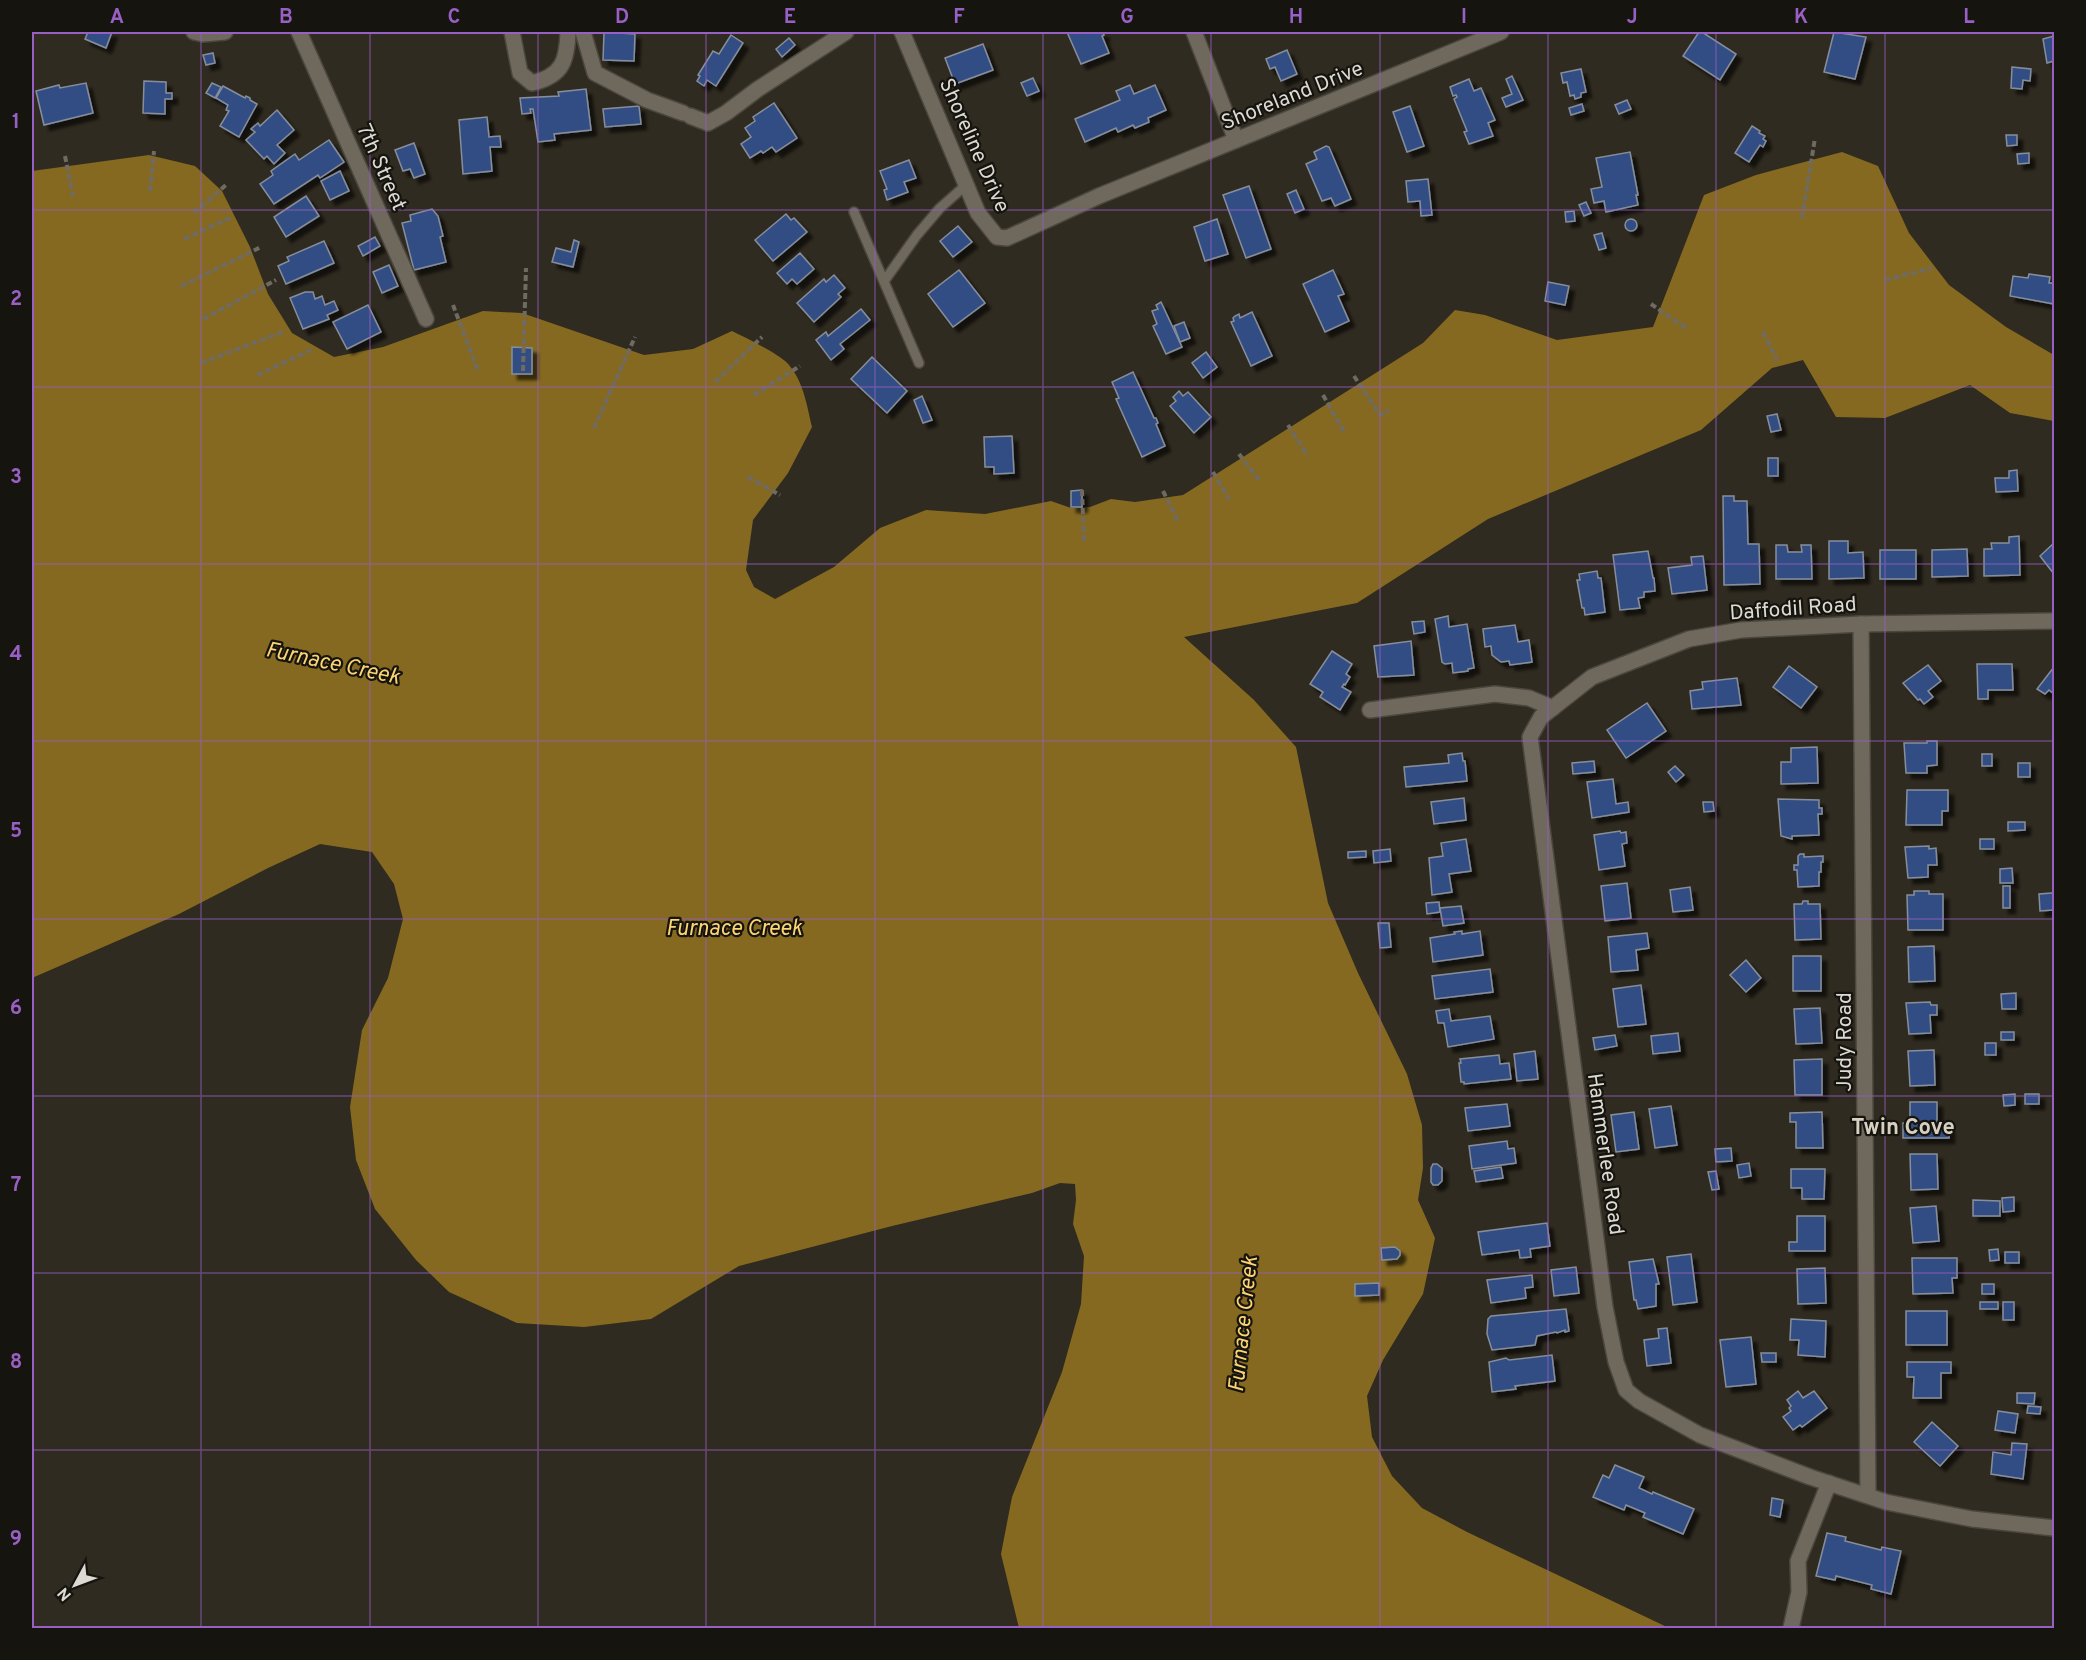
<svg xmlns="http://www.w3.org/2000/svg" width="2086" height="1660" font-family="Overpass,sans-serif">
  <defs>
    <filter id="shadow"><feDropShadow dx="5.5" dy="5.5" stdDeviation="1.5" flood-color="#0009"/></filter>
  </defs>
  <rect width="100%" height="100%" fill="#302b20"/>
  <path fill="#856921" d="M1842,152l36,14 31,67 40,52 57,42 48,28v66l-44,-8 -40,-28 -85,33 -49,-1 -33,-57 -31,8 -71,62 -213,89 -131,84 -173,34 70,63 42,47 32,156 30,70 49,101 15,51 1,43 -5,32 17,38 -12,56 -40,66 -16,36 5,41 20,39 30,32 45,24 202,96h-650l-18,-74 11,-57 50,-125 19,-68 3,-48 -11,-32 3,-24 -1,-16 -15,-1 -28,10 -140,33 -153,40 -88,53 -67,8 -67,-4 -68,-31 -33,-32 -41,-51 -19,-49 -6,-53 12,-77 26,-52 15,-59 -9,-35 -22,-32 -52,-8 -52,24 -89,46 -147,64v-807l117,-16 46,11 27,25 28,56 18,47 24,39 42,24 49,-10 100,-36 39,2 122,42 49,-6 39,-18c14,7 48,23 57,34 15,18 18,41 23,62l-24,46 -35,47 -7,50 8,17 21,12 59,-32 46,-39 46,-18 59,4 66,-13 20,7 19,-1 21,-8 24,3 48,-7 240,-152 32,-33 30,5 72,25 96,-13 51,-132 52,-20z"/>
  <g fill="#334e84" stroke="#878e9b" stroke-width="1.5" filter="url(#shadow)">
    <path d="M88,32h24l-6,16 -21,-9z"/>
    <path d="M604,32l31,2 -1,27 -31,-1z"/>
    <path d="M1067,32h36l1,3 -2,1 7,17 -28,11z"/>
    <path d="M1699,32h3l34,22 -16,26 -37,-24z"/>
    <path d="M1834,32l32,5 -11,42 -31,-7z"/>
    <path d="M731,35l12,8 -27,43 -9,-6 -3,6 -7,-5 3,-5 -2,-1 15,-24 6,3z"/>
    <path d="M2054,36v25l-7,2 -4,-24z"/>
    <path d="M789,38l6,7 -13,12 -6,-8z"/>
    <path d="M983,44l10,26 -38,14 -10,-26z"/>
    <path d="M1287,50l10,24 -16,7 -6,-14 -5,2 -4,-10z"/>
    <path d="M213,53l2,10 -9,2 -3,-10z"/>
    <path d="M2012,67l19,2 -1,12 -7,-1 -1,9 -11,-1z"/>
    <path d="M1581,69l5,23 -5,1v4l-6,2 -1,-4 -4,1 -3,-14 -4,1 -2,-10z"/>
    <path d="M1512,76l11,24 -17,7 -4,-9 10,-4 -6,-15z"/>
    <path d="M1033,78l6,13 -12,5 -6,-13z"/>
    <path d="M1469,79l5,12 7,-3 14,32 -7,3 5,13 -24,8 -5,-12 3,-1 -13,-32 3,-2 -1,-2 -3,1 -3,-9z"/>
    <path d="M144,81l22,1v11h6v6h-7v15l-22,-1z"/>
    <path d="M86,83l7,30 -49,12 -8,-34 23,-6 1,3z"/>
    <path d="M212,83l9,4 -6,11 -9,-5z"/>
    <path d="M1130,85l4,9 21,-9 11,25 -18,8 1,4 -14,6 -2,-3 -15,7 -2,-4 -31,14 -10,-23 45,-19 -4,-9z"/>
    <path d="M223,86l22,12 1,-2 4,2v2l7,4 -18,33 -19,-11 9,-15 -3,-1 2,-5 -12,-7z"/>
    <path d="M586,89l5,41 -37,4 1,6 -17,2 -5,-33h-3l1,4 -9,1 -2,-16 39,-2 -1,-4z"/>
    <path d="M1627,100l4,9 -12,5 -4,-9z"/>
    <path d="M774,103l23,35 -21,14 -4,-5 -9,6 -2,-2 -11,7 -9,-14 10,-7 -6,-9 10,-7 -2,-4z"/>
    <path d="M1582,104l2,7 -13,4 -2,-7z"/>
    <path d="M639,106l2,18 -36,3 -2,-18z"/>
    <path d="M1410,106l14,40 -17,6 -14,-40z"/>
    <path d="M277,110l17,20 -17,15 8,8 -11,11 -7,-8 -3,3 -18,-19 9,-8 -4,-3 7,-6 2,3z"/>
    <path d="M487,117l2,20 11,-1 1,11h-11l2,24 -29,3 -4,-54z"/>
    <path d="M1752,126l8,5 -1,2 6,3 -2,3 3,2 -3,6 -3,-2 -11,17 -14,-9z"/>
    <path d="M2006,135h11v10l-10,1z"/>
    <path d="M329,140l15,22 -24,16 -2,-3 -44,29 -14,-20 13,-9 -2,-4 24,-17 4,6z"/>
    <path d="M414,143l11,31 -11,4 -4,-9 -7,2 -8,-21z"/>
    <path d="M1326,146l3,1 22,52 -16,7 -4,-8 -9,3 -16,-37 11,-5 -3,-7z"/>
    <path d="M1630,152l8,43h-2l2,10 -32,7 -2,-11 -10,2 -3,-14 11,-2 -6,-29z"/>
    <path d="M2029,153v10l-11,1 -1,-10z"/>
    <path d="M909,160l7,18 -12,4 4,10 -21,8 -3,-10 3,-1 -7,-18z"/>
    <path d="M340,171l9,20 -19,9 -9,-19z"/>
    <path d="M1428,179l4,36 -11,1 -1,-15 -12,1 -2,-21z"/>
    <path d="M1249,186l22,63 -25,9 -23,-63z"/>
    <path d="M1296,190l8,19 -9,4 -8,-19z"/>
    <path d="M306,196l13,20 -33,21 -12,-20z"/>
    <path d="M1586,202l5,11 -7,3 -5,-11z"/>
    <path d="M432,209l6,7 5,20 -3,1 6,25 -32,8 -12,-47 9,-2 -1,-6z"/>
    <path d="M1574,211l1,10 -9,1 -1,-10z"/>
    <path d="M786,214l5,6 3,-2 13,14 -34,29 -18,-21z"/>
    <path d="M1217,219l11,35 -23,7 -11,-34z"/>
    <circle cx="1631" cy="225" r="6"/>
    <path d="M958,226l14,16 -19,15 -13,-16z"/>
    <path d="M1602,233l4,15 -7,2 -5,-15z"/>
    <path d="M375,237l5,9 -17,10 -5,-10z"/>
    <path d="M574,240l5,2 -6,25 -21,-5 4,-14 15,4z"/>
    <path d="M324,241l10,22 -48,21 -8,-18 11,-5 -2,-4z"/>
    <path d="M800,253l14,16 -17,15 -5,-5 -5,5 -10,-11z"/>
    <path d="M389,265l9,21 -16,7 -9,-21z"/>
    <path d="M959,270l26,33 -32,24 -25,-33z"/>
    <path d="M1333,270l11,24 -6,2 11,25 -24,11 -22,-48z"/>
    <path d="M2029,274l21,3 -1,6h5v21l-44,-8 3,-20 15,2z"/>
    <path d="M834,275l11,13 -7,6 3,3 -27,25 -17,-19 27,-24 2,3z"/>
    <path d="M1548,282l21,4 -4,19 -20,-4z"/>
    <path d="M305,292h8l2,7 7,-3 3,9 9,-4 4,9 -11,5 2,4 -26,10 -13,-31z"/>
    <path d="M1161,302l21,45 -16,7 -13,-28 4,-2 -5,-13 6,-2 -2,-4z"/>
    <path d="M368,305l13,27 -34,17 -14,-27z"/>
    <path d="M861,309l9,11 -30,24 4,5 -13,11 -15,-20 10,-8 2,4z"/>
    <path d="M1252,312l20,44 -21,10 -20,-44 3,-1 -1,-3 2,-2 4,-2 1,4z"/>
    <path d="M1184,322l6,16 -10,4 -6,-16z"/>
    <path d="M512,347l20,1v26h-20z"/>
    <path d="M1206,352l11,15 -14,11 -11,-15z"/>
    <path d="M872,357l35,34 -20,22 -36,-34z"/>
    <path d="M1133,372l21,46h2l2,5 -2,1 9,22 -23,11 -26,-58 3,-1 -7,-16z"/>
    <path d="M1179,391l4,5 5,-4 23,25 -17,16 -24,-27 6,-5 -3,-4z"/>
    <path d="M922,396l10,24 -9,3 -9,-23z"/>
    <path d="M1777,414l4,16 -10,2 -4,-16z"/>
    <path d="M1012,436l2,37 -20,1v-7h-9l-1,-30z"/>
    <rect x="1768" y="458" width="10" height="18"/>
    <path d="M2017,470l1,21 -22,1 -1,-14h14v-7z"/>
    <path d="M1082,490v17h-11v-16z"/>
    <path d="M1723,496h11v5h13l1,43h11l1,40 -36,1z"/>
    <path d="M2019,536l1,39 -36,1v-27h8l-1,-6h18v-6z"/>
    <path d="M1829,541h19v12l15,-1 1,26 -35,1z"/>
    <path d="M2054,543v31l-14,-18z"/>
    <path d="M1776,545h11l1,7h14l-1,-7h10l1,34h-36z"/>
    <path d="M1967,549l1,27 -36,1v-27z"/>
    <rect x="1880" y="550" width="36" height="29"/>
    <path d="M1648,551l5,27h1l1,13 -11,1v5l-6,1 2,10 -20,2 -7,-55z"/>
    <path d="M1703,556l4,34 -35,4 -4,-26 24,-3 -1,-8z"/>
    <path d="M1597,571l1,7h3l4,34 -20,3 -1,-7h-2l-5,-28h3l-1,-6z"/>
    <path d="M1448,616l1,11 18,-3 7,44 -6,1v2l-15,2 -1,-10 -7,1 -3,-2 -7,-43z"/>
    <path d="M1424,621l1,11 -11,2 -2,-12z"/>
    <path d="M1515,625l3,17 11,-2 3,22 -22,3 -1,-4 -8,1 -9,-7 -1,-9 -6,1 -2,-18z"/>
    <path d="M1411,641l3,34 -36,2 -4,-31z"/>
    <path d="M1332,651l20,13 -6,10 4,3 -5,8 -1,-1 -2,3 9,5 -11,18 -20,-13 3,-5 -13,-8z"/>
    <path d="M1977,664h35l1,26h-25v9h-10z"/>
    <path d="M1928,665l13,16 -13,10 5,6 -9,7 -4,-5 -2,1 -15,-17z"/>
    <path d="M1789,666l28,21 -16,21 -28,-21z"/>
    <path d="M2054,667v27l-5,-4 -4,4 -8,-5z"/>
    <path d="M1737,678l4,27 -49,4 -2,-18 13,-2 -1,-7z"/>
    <path d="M1647,703l19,28 -40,27 -19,-28z"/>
    <path d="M1927,741h10v24l-10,1v7h-21l-2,-30h23z"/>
    <path d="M1817,747l1,36 -37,1v-22h10v-14z"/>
    <path d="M1462,753l1,8h2l2,20 -61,6 -2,-20 45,-4 -1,-8z"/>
    <rect x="1982" y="754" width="10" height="12"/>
    <path d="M1594,761l1,11 -22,2 -1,-11z"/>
    <rect x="2018" y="763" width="12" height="14"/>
    <path d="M1675,766l9,9 -8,7 -8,-10z"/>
    <path d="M1613,779l3,25 12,-2 1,10 -37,6 -5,-36z"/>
    <path d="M1907,790h41v21h-6v14h-36z"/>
    <path d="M1464,798l2,22 -32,4 -3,-22z"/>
    <path d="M1778,799l41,1v8h3v6h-4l1,21 -27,1v3l-11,-3z"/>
    <path d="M1703,802h10l1,9 -10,1z"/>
    <path d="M2008,822h17v8l-17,1z"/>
    <path d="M1620,831l1,2 5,-1 1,11 -5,1 3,22 -26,4 -5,-35z"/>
    <path d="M1466,839l5,32 -22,3 3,18 -20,3 -3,-37 14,-2 -2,-13z"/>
    <rect x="1980" y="839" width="14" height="10"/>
    <path d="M1929,846v3l7,-1 1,17h-9v12l-20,1 -3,-31z"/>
    <path d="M1390,849l1,12 -17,2 -1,-12z"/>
    <path d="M1366,851v6l-18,1v-6z"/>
    <path d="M1800,854h4v3l19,-1v6h-2v10h-2v14l-21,1 -1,-17h-3v-5h4v-9z"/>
    <path d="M2012,868l1,15h-13v-14z"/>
    <path d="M1627,883l4,35 -26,3 -4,-35z"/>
    <rect x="2003" y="886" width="7" height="22"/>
    <path d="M1690,887l3,23 -20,2 -3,-22z"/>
    <path d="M1914,891h15v3h14v36h-35l-1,-35h7z"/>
    <path d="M2052,893h2v31l-1,-14 -13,1 -1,-17z"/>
    <path d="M1803,901h5v3h12l1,35 -26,1 -1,-36h8z"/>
    <path d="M1439,902l1,10 -13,2 -1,-11z"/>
    <path d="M1461,906l3,17 -21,3 -3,-18z"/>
    <path d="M1378,923h11l2,24 -11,1z"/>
    <path d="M1462,931v3l18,-3 3,24 -50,7 -3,-24 25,-4 -1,-2z"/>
    <path d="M1647,933l2,15 -13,2 2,20 -27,2 -3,-35z"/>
    <path d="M1934,946l1,35 -26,1 -1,-35z"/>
    <rect x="1793" y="956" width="28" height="35"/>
    <path d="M1746,960l15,18 -15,14 -16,-17z"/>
    <path d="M1490,969l3,23 -58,7 -3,-23z"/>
    <path d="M1641,985l5,39 -28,3 -5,-38z"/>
    <path d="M2016,993v16h-14l-1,-15z"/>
    <path d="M1930,1002l1,3h6v10h-7l1,18 -22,1 -3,-31z"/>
    <path d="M1820,1008l2,35 -26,1 -2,-35z"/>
    <path d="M1449,1009l2,12 39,-5 4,23 -46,8 -4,-24h-6l-2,-12z"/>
    <rect x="2001" y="1032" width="13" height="8"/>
    <path d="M1678,1033l2,18 -27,3 -2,-18z"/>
    <path d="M1615,1035l2,11 -22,4 -2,-12z"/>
    <rect x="1985" y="1043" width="11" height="12"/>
    <path d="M1934,1050l1,35 -25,1 -2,-35z"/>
    <path d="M1535,1051l3,28 -21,2 -3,-27z"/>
    <path d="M1499,1055l1,9 9,-1 2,16 -47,5v-2h-3l-2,-19h2l-1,-4z"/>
    <path d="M1822,1059v36h-27l-1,-35z"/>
    <path d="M2015,1094v11l-11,1 -1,-11z"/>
    <rect x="2025" y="1094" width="14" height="10"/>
    <path d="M1910,1102h27v25h12v11h-46v-15h7z"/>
    <path d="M1507,1104l3,22 -42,5 -3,-23z"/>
    <path d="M1671,1106l6,39 -22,3 -6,-39z"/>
    <path d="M1634,1112l5,37 -23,3 -5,-37z"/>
    <path d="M1822,1112l1,36h-27v-26h-6v-9z"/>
    <path d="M1507,1141l1,8 6,-1 2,15 -44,6 -3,-23z"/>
    <path d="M1731,1148l1,13 -16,1 -1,-13z"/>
    <path d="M1910,1154h27l1,35 -27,1z"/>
    <path d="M1749,1163l2,13 -12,2 -2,-13z"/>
    <path d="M1433,1164h4l5,4v13l-4,4h-5l-2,-3v-14z"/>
    <path d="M1501,1167l2,11 -27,4 -2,-11z"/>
    <path d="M1791,1169h34l-1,30h-22v-11h-11z"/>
    <path d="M1716,1171l3,18 -7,1 -4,-18z"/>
    <path d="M2014,1197v14l-11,1 -1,-14z"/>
    <path d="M1973,1200l27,1v15h-27z"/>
    <path d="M1936,1206l3,35 -26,2 -3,-35z"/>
    <path d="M1797,1216h28v35h-36v-9h8z"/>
    <path d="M1547,1223l3,23 -20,3 1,8 -11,1 -1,-8 -37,5 -4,-23z"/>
    <path d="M1395,1247l5,4v4l-3,4 -15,1 -1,-12z"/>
    <path d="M1998,1249l1,11 -9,1 -1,-11z"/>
    <rect x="2005" y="1252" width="14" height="11"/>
    <path d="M1691,1254l6,48 -24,3 -6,-48z"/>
    <path d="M1912,1258h45v20h-5l1,15 -40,1z"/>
    <path d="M1653,1259l6,25h-3v22l-18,3 -2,-9h-2l-5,-38z"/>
    <path d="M1576,1267l3,26 -25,3 -3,-26z"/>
    <path d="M1825,1268l1,35 -28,1 -1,-35z"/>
    <path d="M1532,1275l1,12 -8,1 1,10 -35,5 -4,-23z"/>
    <path d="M1379,1283v12l-24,1v-12z"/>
    <rect x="1982" y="1284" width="12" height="10"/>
    <rect x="1980" y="1302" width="18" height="7"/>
    <rect x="2003" y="1302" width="11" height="18"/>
    <path d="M1566,1309l3,22 -4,1v-2l-8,3 -1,-1 -19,4 -2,9 -43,5 -5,-16 1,-15 3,-3z"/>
    <rect x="1906" y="1311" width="41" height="34"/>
    <path d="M1791,1319l35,2 -1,36 -27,-2 1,-15h-9z"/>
    <path d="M1667,1328l4,35 -24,3 -3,-26 15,-2 -1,-9z"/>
    <path d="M1751,1337l5,47 -30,3 -6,-47z"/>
    <path d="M1761,1353h15v9h-14z"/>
    <path d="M1552,1355l3,26 -40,5 1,3 -24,3 -3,-30 17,-4 3,2z"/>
    <path d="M1907,1362h44v11h-10v25h-28l1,-21h-7z"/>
    <path d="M1798,1391l5,7 11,-7 13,17 -25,19 -2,-2 -7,5 -10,-13 8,-6 -2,-3 2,-2 -4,-6z"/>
    <path d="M2017,1393h18l-1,11 -17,-1z"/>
    <path d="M2028,1406l13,1 -1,7 -13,-1z"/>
    <path d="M1998,1411l20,3 -3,19 -20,-3z"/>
    <path d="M1932,1422l26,24 -18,20 -26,-24z"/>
    <path d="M2012,1443l15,1 -4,35 -32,-5 2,-22 18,3z"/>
    <path d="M1615,1465l29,12 -5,11 13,6 1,-2 41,17 -11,25 -40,-17 2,-4 -19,-8 -2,5 -31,-13 10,-22 6,3z"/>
    <path d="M1772,1498l11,2 -3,17 -10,-2z"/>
    <path d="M1827,1533l19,4 -1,4 36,9 1,-3 19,4 -10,43 -20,-5 1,-4 -36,-9 -1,4 -19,-4z"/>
  </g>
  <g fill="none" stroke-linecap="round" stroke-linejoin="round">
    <g stroke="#4b473e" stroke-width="12">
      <g id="lane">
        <path d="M854,212l65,151"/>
        <path d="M885,280l32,-45 23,-27 26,-23"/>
      </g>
    </g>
    <g stroke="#4b473e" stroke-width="18">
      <g id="street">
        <path d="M194,32l9,2 22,-2"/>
        <path d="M299,32l127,287"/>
        <path d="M512,32l8,41 12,10c31,-7 35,-23 36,-51"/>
        <path d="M583,32l12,41 52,27 36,13"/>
        <path d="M902,32l76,181 19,24 10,1 92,-42 402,-164"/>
        <path d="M1194,32l42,108"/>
        <path d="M690,116l18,7 18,-10 32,-24 88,-57"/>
        <path d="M2054,621l-193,3 -120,6 -52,9 -97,38 -51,40 -11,20 75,570 11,55 10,28 13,11 61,34 110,42 76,25 86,17 82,9"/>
        <path d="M1861,624l7,871"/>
        <path d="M1370,710l125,-16 34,4 24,10"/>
        <path d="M1791,1628l8,-36 -1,-31 31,-78"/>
      </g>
    </g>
    <g stroke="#6f6b62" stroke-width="4" stroke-dasharray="6 3" stroke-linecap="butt">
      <path d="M65,156l8,40"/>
      <path d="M150,191l4,-40"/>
      <path d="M194,213l32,-28"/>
      <path d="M1802,218l13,-80"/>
      <path d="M184,239l46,-21"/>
      <path d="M1885,280l47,-12"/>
      <path d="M181,286l80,-39"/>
      <path d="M1651,304l35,24"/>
      <path d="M453,305l25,66"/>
      <path d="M203,319l73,-39"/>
      <path d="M1763,332l14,28"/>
      <path d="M201,363l84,-32"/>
      <path d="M523,371l3,-103"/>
      <path d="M257,375l54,-25"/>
      <path d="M1354,376l26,39 9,-5"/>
      <path d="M715,382l47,-45"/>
      <path d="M754,395l46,-29"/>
      <path d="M1323,395l21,37"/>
      <path d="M1288,425l20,31"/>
      <path d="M594,428l41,-91"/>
      <path d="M1239,454l20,26"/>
      <path d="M1213,472l16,27"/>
      <path d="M748,477l32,18"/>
      <path d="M1082,490l2,52"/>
      <path d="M1163,491l16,32"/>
    </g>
    <use href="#lane" stroke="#6f695d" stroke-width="9"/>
    <use href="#street" stroke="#6f695d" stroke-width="15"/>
  </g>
  <path fill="none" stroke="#9860c5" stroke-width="1.5" stroke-opacity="0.55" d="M201,32v1596M370,32v1596M538,32v1596M706,32v1596M875,32v1596M1043,32v1596M1211,32v1596M1380,32v1596M1548,32v1596M1716,32v1596M1885,32v1596M32,210h2022M32,387h2022M32,564h2022M32,741h2022M32,919h2022M32,1096h2022M32,1273h2022M32,1450h2022"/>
  <g text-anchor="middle" stroke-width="4.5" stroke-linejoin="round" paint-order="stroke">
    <g font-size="21" fill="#dddad3" stroke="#16140f">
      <text transform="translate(1292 95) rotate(-22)" y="7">Shoreland Drive</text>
      <text transform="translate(975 145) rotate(66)" y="7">Shoreline Drive</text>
      <text transform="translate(382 167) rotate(66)" y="7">7th Street</text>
      <text transform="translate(1793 608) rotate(-4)" y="7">Daffodil Road</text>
      <text transform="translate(1844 1042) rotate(-90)" y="7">Judy Road</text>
      <text transform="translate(1606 1154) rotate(82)" y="7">Hammerlee Road</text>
    </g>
    <g font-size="22" font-style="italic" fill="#fdd472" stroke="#16140f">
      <text transform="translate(333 662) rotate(12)" y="8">Furnace Creek</text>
      <text x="734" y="935">Furnace Creek</text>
      <text transform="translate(1242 1324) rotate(-84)" y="8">Furnace Creek</text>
    </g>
    <g font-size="22" font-weight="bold" fill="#d6d0c1" stroke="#16140f">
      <text x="1903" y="1134">Twin Cove</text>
    </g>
  </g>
  <rect width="2086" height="1660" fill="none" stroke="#16140f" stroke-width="66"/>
  <g transform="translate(75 1585) rotate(229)" stroke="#16140f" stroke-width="4.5" paint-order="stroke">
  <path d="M0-4.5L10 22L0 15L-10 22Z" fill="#dddad3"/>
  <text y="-9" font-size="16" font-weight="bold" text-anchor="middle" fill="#dddad3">N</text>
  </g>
  <rect x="33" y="33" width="2020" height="1594" fill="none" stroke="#9860c5" stroke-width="2"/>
  <g font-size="20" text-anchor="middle" font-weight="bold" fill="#9860c5">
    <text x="117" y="23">A</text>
    <text x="286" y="23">B</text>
    <text x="454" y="23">C</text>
    <text x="622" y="23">D</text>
    <text x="790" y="23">E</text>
    <text x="959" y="23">F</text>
    <text x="1127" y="23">G</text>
    <text x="1296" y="23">H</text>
    <text x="1464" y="23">I</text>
    <text x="1632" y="23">J</text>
    <text x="1801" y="23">K</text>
    <text x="1969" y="23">L</text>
    <text x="16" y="128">1</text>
    <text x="16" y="305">2</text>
    <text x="16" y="483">3</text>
    <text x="16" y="660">4</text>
    <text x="16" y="837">5</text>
    <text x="16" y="1014">6</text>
    <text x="16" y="1191">7</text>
    <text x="16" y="1368">8</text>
    <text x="16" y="1545">9</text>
  </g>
</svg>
